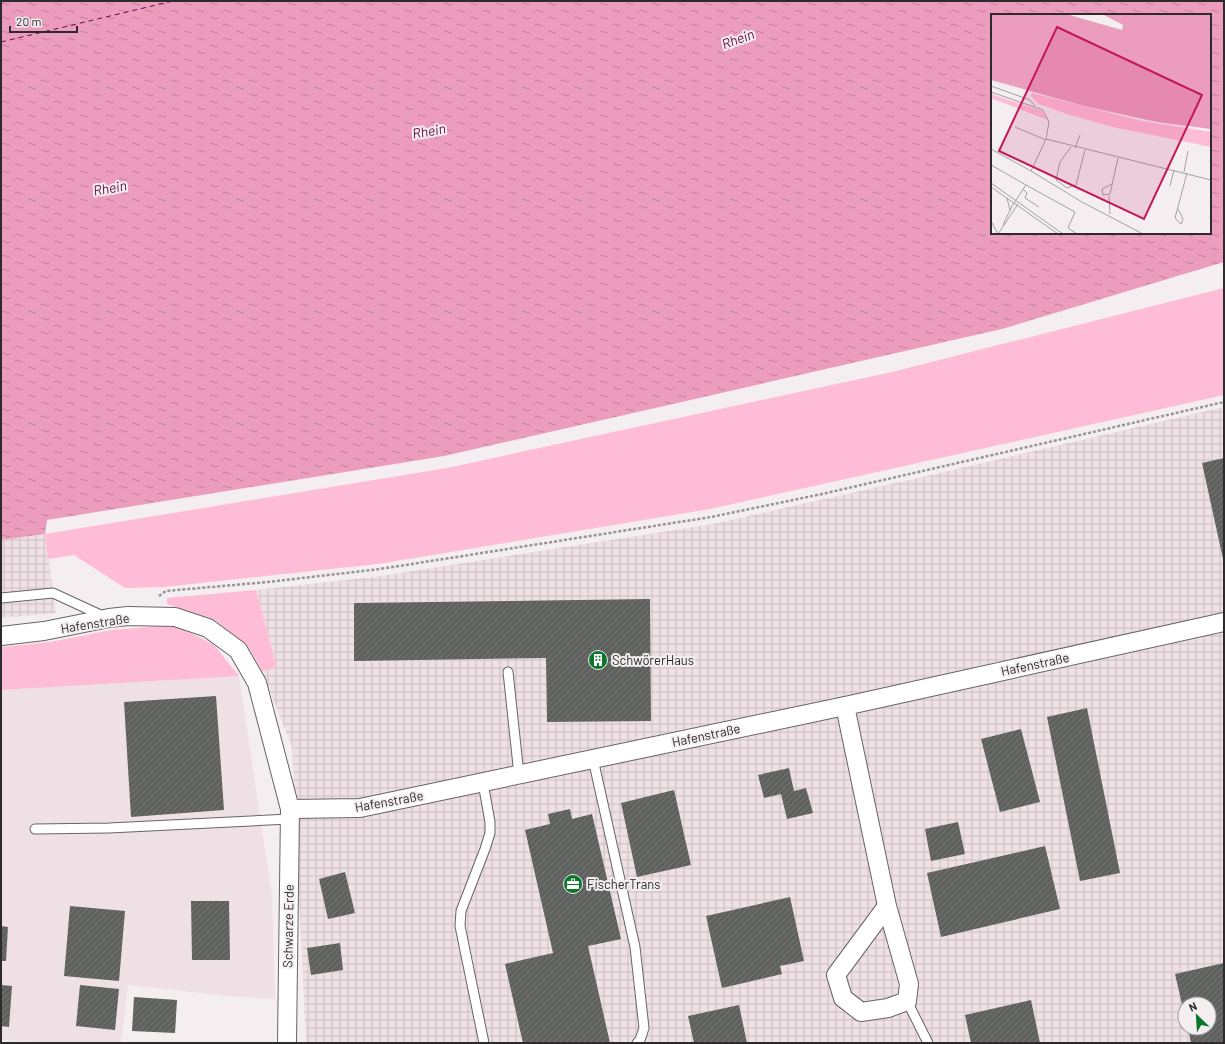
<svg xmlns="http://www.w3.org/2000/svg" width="1225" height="1044" font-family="Barlow,sans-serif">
  <defs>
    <pattern id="industrial-grid" width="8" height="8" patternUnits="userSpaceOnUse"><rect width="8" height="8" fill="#eee0e5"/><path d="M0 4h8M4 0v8" fill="none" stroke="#ccc0c5"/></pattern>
    <pattern id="water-ripples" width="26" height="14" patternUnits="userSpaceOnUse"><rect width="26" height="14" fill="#ec9dbd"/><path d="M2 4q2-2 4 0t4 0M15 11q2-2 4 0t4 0" fill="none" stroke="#bf809a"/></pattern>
    <pattern id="building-hatch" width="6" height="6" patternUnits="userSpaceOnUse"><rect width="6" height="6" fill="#5e615e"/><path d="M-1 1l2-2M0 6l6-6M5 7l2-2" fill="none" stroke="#767876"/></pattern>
  </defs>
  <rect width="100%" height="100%" fill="#f4eef0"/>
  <path fill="#eee0e5" d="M239,676l33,220 3,103 -47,-3 -100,-11 -7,58h-65l-55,-3v-350z"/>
  <g fill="url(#industrial-grid)" fill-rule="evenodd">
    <path d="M1224,407v636h-918l-14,-296 -30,-76 15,-3 -21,-78 125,-14 332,-52 218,-49zM1185,1004h24v24h-24z"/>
    <path d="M45,534l11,79 -55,5v-78z"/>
  </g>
  <g fill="#febcd6">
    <path d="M1224,288v107l-514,114 -332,55 -214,23 -39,1 -51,-33 -26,4 -3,-25 402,-66 445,-96z"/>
    <path d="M256,590l21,78 -15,3 -15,-26 -34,-26 -46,-15v-6z"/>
    <path d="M172,625l27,12 15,8 25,31 -238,14v-43l49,-5 62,-12z"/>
  </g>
  <path fill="url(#water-ripples)" fill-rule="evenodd" d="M1,1h1223v261l-222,67 -558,127 -397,64 -2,14 -44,6zM992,15h218v218h-218z"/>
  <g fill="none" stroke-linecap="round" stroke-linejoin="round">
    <path stroke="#680a3e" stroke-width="1" stroke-dasharray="5 4" stroke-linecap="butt" d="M1,42l172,-41"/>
  </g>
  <g fill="url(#building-hatch)">
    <path d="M1224,458v101h-1l-21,-96z"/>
    <path d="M650,599l1,122 -104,1 -1,-64 -192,3v-58z"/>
    <path d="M216,696l8,114 -93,7 -7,-115z"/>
    <path d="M1087,708l33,165 -40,8 -33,-164z"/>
    <path d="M1021,729l19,73 -40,10 -19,-73z"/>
    <path d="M789,768l5,23 12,-3 7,25 -26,6 -6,-25 -17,4 -6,-23z"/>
    <path d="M674,790l17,75 -54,12 -16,-74z"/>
    <path d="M570,809l2,10 20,-5 29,125 -33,7 22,97h-87l-18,-79 48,-11 -28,-123 25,-6 -2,-10z"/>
    <path d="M958,822l7,32 -34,7 -6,-32z"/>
    <path d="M1045,846l15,63 -119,28 -14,-64z"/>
    <path d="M345,872l10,41 -27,6 -9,-40z"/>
    <path d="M790,897l14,64 -24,5 2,8 -60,14 -16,-72z"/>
    <path d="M191,901h38l1,59h-38z"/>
    <path d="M70,906l55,5 -6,70 -55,-5z"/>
    <path d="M1,926l7,1 -2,34h-5z"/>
    <path d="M340,943l3,27 -32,5 -4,-27z"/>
    <path d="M1224,963v80h-33l-3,-15h21v-24h-24l-1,9 -9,-39z"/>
    <path d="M1,985l11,1 -3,41 -8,-1z"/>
    <path d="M80,985l39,4 -4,41 -39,-4z"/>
    <path d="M134,997l43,3 -2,33 -43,-2z"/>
    <path d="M1031,1000l9,43h-69l-6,-28z"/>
    <path d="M739,1005l8,38h-53l-6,-27z"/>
  </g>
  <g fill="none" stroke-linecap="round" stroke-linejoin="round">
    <g stroke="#686465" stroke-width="11">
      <g id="lane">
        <path d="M1,598l52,-5 52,24"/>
        <path d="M508,672l11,103"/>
        <path d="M593,759l42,188 9,81 -4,12 -3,3"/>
        <path d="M483,783l7,39v11l-5,16 -24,62 -1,15 24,117"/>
        <path d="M35,829l74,-1 180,-9"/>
        <path d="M907,1001l21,42"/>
      </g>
    </g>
    <g stroke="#686465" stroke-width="20">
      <g id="street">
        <path d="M1,636l43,-5 65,-13 19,-2 47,1 33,11 30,22 19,33 33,126 -3,234"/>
        <path d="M845,706l42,200 22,78 -2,17 -19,7 -27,4 -18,-14 -7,-23 51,-69"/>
        <path d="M290,809l70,-1 485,-102 379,-84"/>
      </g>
    </g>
    <path stroke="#989495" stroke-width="2.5" stroke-dasharray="3 2" stroke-linecap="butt" d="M159,596l7,-5 102,-9 112,-13 331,-52 111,-23 402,-92"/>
    <use href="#lane" stroke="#fff" stroke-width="9"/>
    <use href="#street" stroke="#fff" stroke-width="18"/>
  </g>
  <defs>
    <g id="building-disc" transform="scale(1)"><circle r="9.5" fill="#0a7629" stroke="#f4eef0"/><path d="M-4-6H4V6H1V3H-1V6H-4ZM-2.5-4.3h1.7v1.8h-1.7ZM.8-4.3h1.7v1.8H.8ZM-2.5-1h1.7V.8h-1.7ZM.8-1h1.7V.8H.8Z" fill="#fff"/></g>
    <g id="office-disc" transform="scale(1)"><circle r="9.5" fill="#0a7629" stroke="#f4eef0"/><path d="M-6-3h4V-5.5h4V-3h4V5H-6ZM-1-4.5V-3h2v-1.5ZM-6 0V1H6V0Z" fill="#fff"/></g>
  </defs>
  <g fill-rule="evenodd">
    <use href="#building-disc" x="598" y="660"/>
    <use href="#office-disc" x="573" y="884"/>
  </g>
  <g text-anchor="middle" stroke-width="4" stroke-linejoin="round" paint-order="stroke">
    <g font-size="13" fill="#2c2a2a" stroke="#f4eef0">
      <text transform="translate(95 623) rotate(-9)" y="5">Hafenstraße</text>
      <text transform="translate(1035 664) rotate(-12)" y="5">Hafenstraße</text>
      <text transform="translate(706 735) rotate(-12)" y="5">Hafenstraße</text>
      <text transform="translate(389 801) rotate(-10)" y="5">Hafenstraße</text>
      <text transform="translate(288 926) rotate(-89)" y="5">Schwarze Erde</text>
    </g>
    <g font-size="13" fill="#2c2a2a" stroke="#f4eef0" text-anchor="start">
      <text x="612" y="665">SchwörerHaus</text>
      <text x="587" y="889">FischerTrans</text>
    </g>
    <g font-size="14" font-style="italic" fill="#680a3e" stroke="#f4eef0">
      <text transform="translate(738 39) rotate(-20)" y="5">Rhein</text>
      <text transform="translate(429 131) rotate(-10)" y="5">Rhein</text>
      <text transform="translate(110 188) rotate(-10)" y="5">Rhein</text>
    </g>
  </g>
  <g transform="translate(991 14)">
    <rect width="220" height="220" fill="#f4eef0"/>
    <path d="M41,79l110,28 69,11v15l-98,-20 -43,-12 -31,-11 -8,-8zM0,80l51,17 6,9 -57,-22z" fill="#febcd6"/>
    <path d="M0,0h75l56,16 1,-5 -21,-11h109v115l-54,-7 -73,-16 -93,-26z" fill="#ec9dbd"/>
    <path fill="none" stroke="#ec9dbd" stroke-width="2" d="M0,5l172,35 48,1"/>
    <path fill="none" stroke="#a4a0a1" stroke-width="1" d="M0,72l39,14 5,6M0,78l52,18 6,12 -3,17 -15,32 -40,-22M24,113l31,13M55,125l165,41M80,133l-11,15 -4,18 11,8 9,-3 9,-35M84,134l5,-13M0,151l35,20M40,157l51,31 61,32M193,158l4,-21M0,169l72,51M121,170l-10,5 1,6 7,-1 8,-36M35,171l49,27 -7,16 9,6M179,172l4,-16M0,173l67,47M32,175l4,4 -2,5 14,9M118,182l1,18M16,184l3,12M187,195l5,10 -2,5 -6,-6 12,-45M0,207l7,13M12,211l9,-19 14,-21M7,220l20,-30"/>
    <path fill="#c2185b" fill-opacity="0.15" stroke="#c2185b" stroke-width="2" d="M66,13l145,68 -58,124 -145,-68z"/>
    <rect width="220" height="220" fill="none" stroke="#2c2a2a" stroke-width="2"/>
  </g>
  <rect width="1225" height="1044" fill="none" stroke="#2c2a2a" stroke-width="4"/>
  <g transform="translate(1197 1016) rotate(335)"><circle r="19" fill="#f4eef0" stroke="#a4a0a1"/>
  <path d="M0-3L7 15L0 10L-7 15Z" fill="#0a7629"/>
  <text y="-6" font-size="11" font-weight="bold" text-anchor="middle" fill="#2c2a2a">N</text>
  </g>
  <path d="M10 26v6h67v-6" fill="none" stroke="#2c2a2a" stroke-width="2"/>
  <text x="16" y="26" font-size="12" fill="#2c2a2a" stroke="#f4eef0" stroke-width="3" paint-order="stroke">20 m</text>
</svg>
